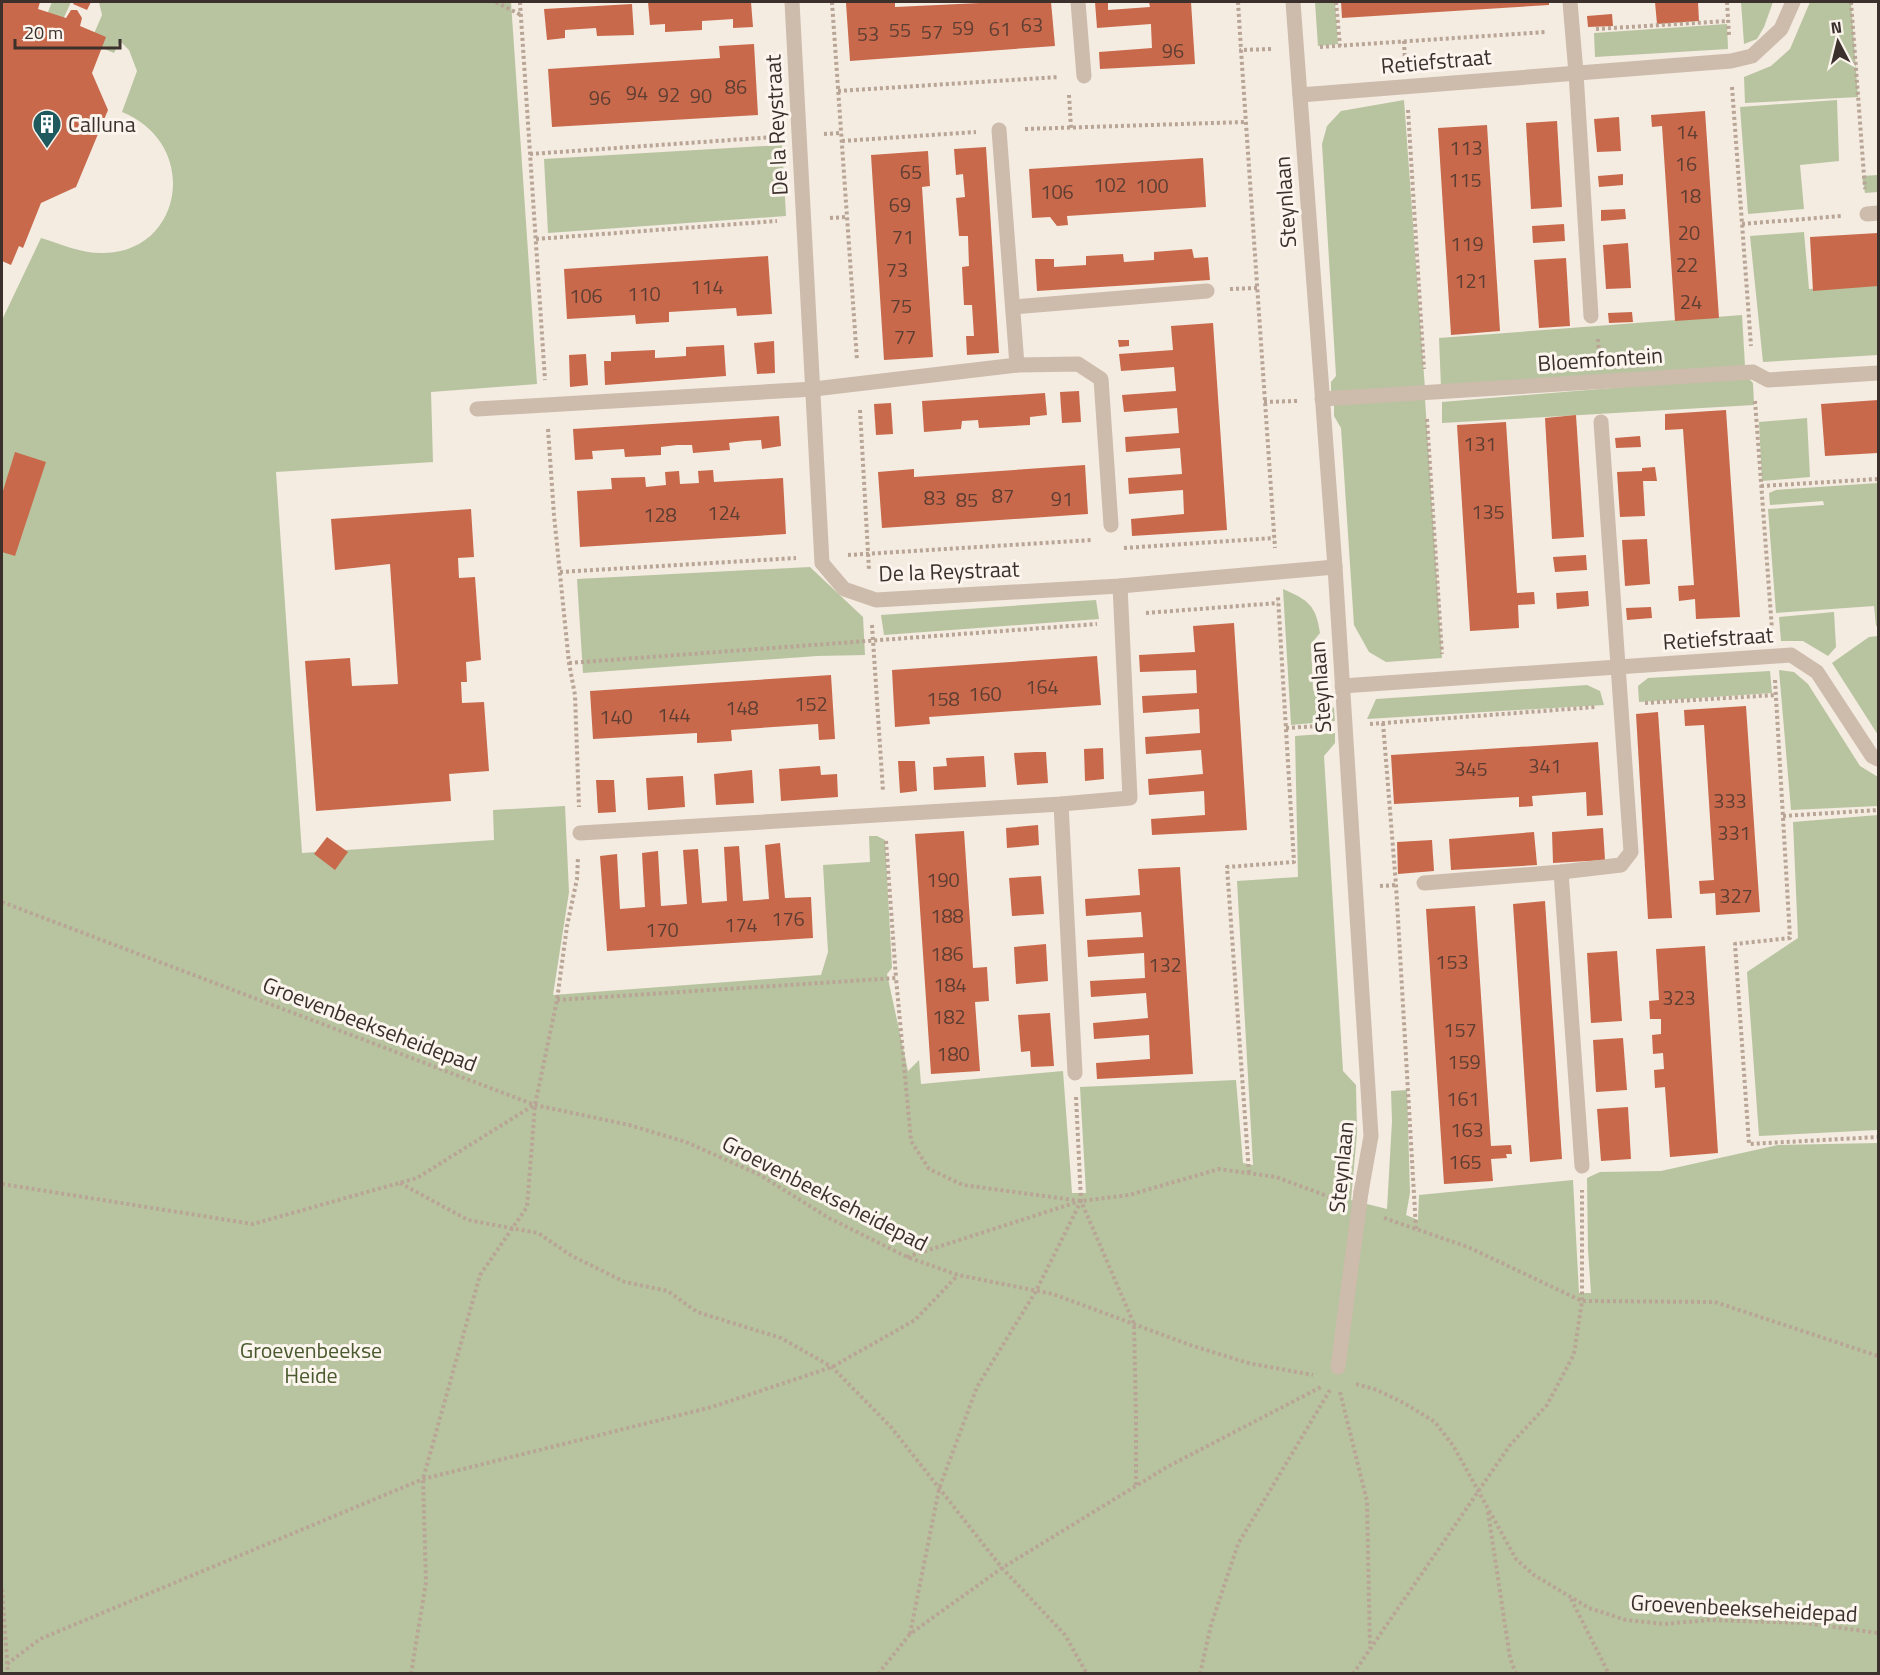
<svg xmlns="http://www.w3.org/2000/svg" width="1880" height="1675" font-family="'Titillium Web',sans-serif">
  <rect width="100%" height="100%" fill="#f4ebe1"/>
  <g fill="#b8c4a0">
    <path d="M52,2h19l-10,22 -15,-7z"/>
    <path d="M99,2h412l26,382 -106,8 2,70 -157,10 26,381 192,-13 -1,-30 72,-4 4,86 -16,103 268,-20 7,-23 -5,-87 47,-3 -1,-26h8l8,4 7,128 -5,6 21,97 11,-11 2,24 142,-13 9,122h14l-6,-106 156,-7 7,83 10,2 -16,-284 61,-4 -3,-141 40,-3v10l-11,13 19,315 13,14 1,48 -6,67 36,9 5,-88 -1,-30 16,-1 3,103 -4,22 12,5 1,-25 154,-15 6,113h12l-3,-43 -1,-72 13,-6 61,-1 117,-26 100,-2v530l-1876,1v-1354l39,-82c20,6 41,16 63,15 79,-1 97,-109 18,-141l15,-41 -8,-21 -9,-9 -6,12 -24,-10 12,-28z"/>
    <path d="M1315,2h20l3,42 -20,2z"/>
    <path d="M1741,2h32l-9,25 -7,12 -13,5z"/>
    <path d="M1810,2h41l7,95 -113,6 -1,-26 27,-11 19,-17z"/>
    <path d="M1727,24l1,25 -133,8 -1,-24z"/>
    <path d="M1404,100l21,289 -94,6v-13l5,-6 -14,-232 5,-18 14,-15z"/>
    <path d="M1837,100l2,61 -39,4 4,44 -56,5 -8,-107z"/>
    <path d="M782,145l4,71 -238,17 -4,-74z"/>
    <path d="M1878,175v17l-13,1 -3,-17z"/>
    <path d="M1804,232l5,57 69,-4v70l-115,7 -13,-126z"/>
    <path d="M1742,315l3,51 -304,21 -2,-49z"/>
    <path d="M1747,377l6,6 1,22 -312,18v-21z"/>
    <path d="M1425,399l17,259 -56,4 -17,-10 -15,-27 -13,-197 -7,-12v-12z"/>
    <path d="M1807,418l3,59 -48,4 -3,-59z"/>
    <path d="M1878,483v143h-2l-2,-20 -98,7 -8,-104 56,-4 -1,-4 -53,4 -1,-12 7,-3z"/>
    <path d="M810,567l53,50 2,38 -48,1 -234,17 -6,-94z"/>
    <path d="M1283,589c25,11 33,16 37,44l-9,11 2,46 21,18 1,13 -44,4z"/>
    <path d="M1096,600l3,19 -215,16 -3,-20z"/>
    <path d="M1834,612l2,35 -8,9 -25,-15h-22l-2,-24z"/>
    <path d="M1878,636v99l-46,-72 37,-26z"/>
    <path d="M1779,670l15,2 14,12 52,82 18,11v29l-87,4z"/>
    <path d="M1770,671l2,22 -133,9 -1,-16 10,-8z"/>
    <path d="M1587,685l13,6 4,14 -237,14 9,-20z"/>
    <path d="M1878,815v315l-119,6 -12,-164 51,-34 -5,-116z"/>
  </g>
  <g fill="#c8694b">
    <path d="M2,2h38l-2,7 28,9 5,-8h6l5,8 -2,8 26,11 -14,36 16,37 -32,77 -35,16 -18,45 -4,-2 -8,19 -9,-4z"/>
    <path d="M74,2h17l-4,8 -14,-6z"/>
    <path d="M648,2h103l2,25 -20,1v-9l-15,1 -16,1v9l-37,2v-8l-15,1z"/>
    <path d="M863,2h32v5l106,-5h50l4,44 -205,15 -4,-58z"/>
    <path d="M1095,2h13v8l42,-3 -1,-5h42l4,62 -95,5 -1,-17 53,-4 -1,-22v-2l-54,4z"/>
    <path d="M1341,2h208v3l-207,13z"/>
    <path d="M1655,2h43l1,19 -42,3z"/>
    <path d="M632,4l2,31 -37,1 -1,-8 -31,2v8l-18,2 -3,-31z"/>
    <path d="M1612,14l1,12 -25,1 -1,-11z"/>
    <path d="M754,44l4,71 -206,12 -4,-58 172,-11 -1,-12z"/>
    <path d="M1705,111l14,207 -44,3 -13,-195 -10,1 -1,-12z"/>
    <path d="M1619,117l2,34 -24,1 -3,-33z"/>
    <path d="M1557,121l5,86 -31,2 -5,-86z"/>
    <path d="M1487,125l13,206 -49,4 -13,-207z"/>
    <path d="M986,147l13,206 -32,2 -1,-19h8l-2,-31h-8l-2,-38 7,-1 -1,-30h-9l-3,-38 9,-1 -2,-23 -7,1 -2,-26z"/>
    <path d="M928,151l2,35 -8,1 11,170 -49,3 -13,-205z"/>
    <path d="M1203,158l3,49 -139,9 1,9 -11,1 -7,-9 -18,1 -3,-49z"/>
    <path d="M1623,174v11l-24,2 -1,-11z"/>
    <path d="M1625,209l1,10 -25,2v-11z"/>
    <path d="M1564,224l1,17 -32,2 -1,-17z"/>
    <path d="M1878,233v53l-65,5 -3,-54z"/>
    <path d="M1628,243l3,45 -25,1 -3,-44z"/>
    <path d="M1192,249l2,9 14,-1 2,23 -173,11 -2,-32h19v8l32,-2v-9l37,-2 1,8 30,-2v-8z"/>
    <path d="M768,256l4,58 -35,2 -1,-8 -67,4v10l-33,2 -1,-9 -68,4 -3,-50z"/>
    <path d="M1566,258l4,68 -31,2 -5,-68z"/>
    <path d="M1632,312l1,10 -24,1 -1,-10z"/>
    <path d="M1213,323l14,207 -95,6 -1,-17 53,-5 -1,-24 -54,4 -1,-16 54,-4 -2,-26 -54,4 -1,-15 54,-4 -2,-25 -53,4 -2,-17 54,-4 -2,-24 -53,4 -2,-17 54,-4 -2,-24z"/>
    <path d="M1118,340h11v6l-10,1z"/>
    <path d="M774,341l1,32 -18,1 -3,-31z"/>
    <path d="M724,345l2,31 -121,9 -1,-24h7v-9l44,-2v8l17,-1 14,-1v-9z"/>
    <path d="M586,354l2,31 -18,2 -1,-32z"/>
    <path d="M1079,391l2,31 -19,1 -2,-31z"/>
    <path d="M1045,393l2,22 -17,2v8l-51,3 -1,-8 -16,1 -1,8 -37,3 -2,-31z"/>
    <path d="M1878,400v53l-53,3 -4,-52z"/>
    <path d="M891,403l2,31 -17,1 -2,-31z"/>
    <path d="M1726,410l14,207 -44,2 -1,-20 -16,2 -1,-15 16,-1 -11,-156 -18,1v-16z"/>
    <path d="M1576,415l8,122 -32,2 -7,-121z"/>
    <path d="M779,416l2,30 -19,3 -1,-9 -16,1 -16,2 1,7 -37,3 -1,-8h-15l-16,2v8l-36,2 -1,-8 -32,2 1,8 -18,1 -2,-31z"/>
    <path d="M1506,422l11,171 17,-1 1,12 -17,1 1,23 -49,3 -13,-206z"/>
    <path d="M1640,436l1,11 -25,1 -1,-10z"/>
    <path d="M15,452l31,10 -31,94 -13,-4v-58z"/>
    <path d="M1085,465l3,49 -206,14 -4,-56 36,-3v8z"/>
    <path d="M1655,467l2,14h-14l2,35 -25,1 -3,-45 25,-1v-3z"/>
    <path d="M713,470l1,12 69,-4 3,56 -206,13 -3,-56 35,-2 -1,-11 34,-1 1,10 20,-2 -1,-13 14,-1 1,13 19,-1 -1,-12z"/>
    <path d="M471,509l3,48 -16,1 1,20 16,-1 6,83 -15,2 1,20h-6l1,21 22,-1 5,69 -40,3 2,27 -135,10 -11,-150 45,-3 2,28 46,-2 -8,-120 -55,6 -4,-51z"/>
    <path d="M1647,539l3,45 -25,2 -3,-46z"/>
    <path d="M1586,555l1,15 -32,2 -2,-15z"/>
    <path d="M1588,591l1,15 -32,3 -1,-16z"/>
    <path d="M1651,607l1,11 -25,2 -1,-12z"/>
    <path d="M1234,623l13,207 -95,5 -1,-16 54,-4 -1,-24 -55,4 -1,-16 55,-5 -2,-24 -55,4 -1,-17 55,-4 -1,-24 -56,4 -1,-17 55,-3 -1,-23 -56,2 -1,-17 56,-3 -2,-26z"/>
    <path d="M1097,656l4,49 -172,12 1,7 -35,3 -3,-57z"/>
    <path d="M831,675l4,64 -16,1 -1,-16 -87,6 1,11 -35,2v-10l-104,6 -3,-48z"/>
    <path d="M1746,706l14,206 -44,3 -1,-22 -15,1 -1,-13 15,-1 -10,-155 -19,1 -1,-16z"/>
    <path d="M1658,712l14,206 -24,1 -12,-205z"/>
    <path d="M1598,742l5,73 -16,1 -1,-24 -54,4 1,10 -14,1v-10l-125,7 -3,-49z"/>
    <path d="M1103,748l1,31 -19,2 -1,-32z"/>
    <path d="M1035,752h11l2,31 -31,2 -3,-32z"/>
    <path d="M984,756l2,31 -52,3 -1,-23 14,-1 -1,-8z"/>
    <path d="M898,761h17l2,30 -17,2z"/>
    <path d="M820,766l1,9 16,-1 1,23 -57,4 -2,-32z"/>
    <path d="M752,770l2,33 -38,2 -2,-31z"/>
    <path d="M683,776l2,31 -37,3 -2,-32z"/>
    <path d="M596,780h18l2,32 -18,1z"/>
    <path d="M1038,825l1,20 -32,3 -1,-20z"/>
    <path d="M1603,828l2,32 -52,3 -1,-31z"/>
    <path d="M964,831l9,137 14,-1 2,34 -14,1 5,69 -49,3 -16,-240z"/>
    <path d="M1534,832l3,33 -86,5 -2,-31z"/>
    <path d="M327,837l21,15 -13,18 -21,-16z"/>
    <path d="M1432,840l2,31 -36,3 -1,-32z"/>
    <path d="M780,843l5,55 26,-1 2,41 -206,13 -7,-95 17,-2 3,55 25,-2 -3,-54 16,-2 3,55 26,-2 -4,-54 15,-1 4,54 25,-2 -3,-54 15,-1 4,55 26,-2 -4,-54z"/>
    <path d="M1180,867l13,207 -96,5 -1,-16 54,-4 -1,-24 -55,4 -1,-16 55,-5 -2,-25 -55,4 -1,-16 55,-3 -1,-25 -56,4 -1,-17 56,-3 -2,-25 -55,4 -1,-17 55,-4 -2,-26z"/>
    <path d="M1041,876l3,38 -32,2 -3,-38z"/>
    <path d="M1545,901l17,258 -32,3 -17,-258z"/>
    <path d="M1475,906l16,240 20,-1 1,9h-6l1,4 -16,1 2,22 -49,3 -18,-275z"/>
    <path d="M1046,944l2,37 -32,3 -2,-37z"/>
    <path d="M1705,946l13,207 -48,4 -5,-70 -10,1 -1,-18 10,-1 -1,-16 -10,1 -1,-19 9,-1v-15h-11l-1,-18 10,-1 -3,-51z"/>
    <path d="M1617,951l5,70 -31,2 -4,-70z"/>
    <path d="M1050,1013l4,53 -23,1 -1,-16 -9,1 -3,-37z"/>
    <path d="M1623,1038l4,52 -31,2 -3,-52z"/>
    <path d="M1628,1107l3,52 -30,2 -4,-52z"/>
  </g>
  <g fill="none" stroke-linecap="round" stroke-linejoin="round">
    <g stroke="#b9a596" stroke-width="4" stroke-dasharray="3 3" stroke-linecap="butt">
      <path d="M496,2l25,13"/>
      <path d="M520,2l25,378"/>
      <path d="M832,2l25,358"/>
      <path d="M1238,2l3,48"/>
      <path d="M1336,2l4,44"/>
      <path d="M1727,2l2,33"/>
      <path d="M1851,2l14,187"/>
      <path d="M1596,29l132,-8"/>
      <path d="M1404,41l1,20"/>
      <path d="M1320,47l226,-15"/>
      <path d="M1271,49l-30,1 34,498"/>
      <path d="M1732,87l19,259"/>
      <path d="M838,91l221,-14"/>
      <path d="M1069,95l2,33"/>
      <path d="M1408,110l16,259"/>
      <path d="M1025,129l220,-7"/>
      <path d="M824,134l17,-1"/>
      <path d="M842,141l134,-9"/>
      <path d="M530,154l244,-17"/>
      <path d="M830,218l17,-1"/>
      <path d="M1742,224l100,-8"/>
      <path d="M536,239l241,-18"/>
      <path d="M1230,289l27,-1"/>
      <path d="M1598,339l1,16"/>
      <path d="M1755,401l17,229"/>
      <path d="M1264,402l33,-1"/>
      <path d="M860,410l9,160"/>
      <path d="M1427,419l15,235"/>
      <path d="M548,429l6,86 15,148 6,32 4,112"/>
      <path d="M1761,486l117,-7"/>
      <path d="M1124,548l150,-10"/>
      <path d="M848,555l244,-15"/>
      <path d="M560,572l236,-14"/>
      <path d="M1146,613l132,-10"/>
      <path d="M872,625l11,166"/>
      <path d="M569,663l528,-39"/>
      <path d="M1775,680l15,258 -55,6 14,200 129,-7"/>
      <path d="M1645,703l131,-8"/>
      <path d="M1383,723l13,162 20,344"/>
      <path d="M1370,724l226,-17"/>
      <path d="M1286,728l34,-2"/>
      <path d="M1783,816l95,-6"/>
      <path d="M886,841l10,137"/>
      <path d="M1380,886l17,-1"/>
      <path d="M2,902l533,203 94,20 57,17 74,33 69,43 78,39 51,18 95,19 137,51 58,18 65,12"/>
      <path d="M557,1000l339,-22 15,163 18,28 34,16 118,16 48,-6 90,-26 57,8 59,22"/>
      <path d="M1076,1097l5,104 53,123 2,90v72"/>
      <path d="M1249,1173l-22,-306 67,-5 -16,-265"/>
      <path d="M400,1183l68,37 70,13 34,23 53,26 43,9 29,21 84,26 51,29 59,60 111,141 63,67 22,39"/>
      <path d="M2,1184l251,40 164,-46 117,-73"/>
      <path d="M1384,1218l84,29 114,54 133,1 163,54"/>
      <path d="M907,1257l170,-55"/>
      <path d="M1356,1384l21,6 27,13 31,19 19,25 62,112 18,16 55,33 37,12 38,4 45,-4 96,3 73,10"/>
      <path d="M1340,1392l27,109 3,147"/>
      <path d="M1488,1512l22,146 6,16"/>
      <path d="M2,1589l6,85"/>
      <path d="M1571,1599l38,75"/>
      <path d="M910,1634l29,-145 38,-102 59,-96 45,-90"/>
      <path d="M7,1664l33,-25 383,-160 289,-72 120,-40 83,-47 43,-45"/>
      <path d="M411,1674l15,-92 -3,-103 57,-204 47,-68 8,-102 22,-105 10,-74 10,-47 1,-22"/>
      <path d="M878,1674l32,-40 92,-66 165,-101 156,-81"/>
      <path d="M1200,1674l11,-49 27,-81 92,-154"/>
      <path d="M1353,1674l157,-229 37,-40 27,-51 8,-53v-111"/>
    </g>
    <g stroke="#cdbbac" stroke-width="15">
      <path d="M1561,872l21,294"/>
      <path d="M1338,1367l23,-175"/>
    </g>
    <g stroke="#cdbbac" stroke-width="15">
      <path d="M792,2l30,561 22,26 32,11 244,-14 215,-19"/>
      <path d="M1078,2l6,74"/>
      <path d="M1293,2l42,565 36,569 -10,56"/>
      <path d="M1570,2l6,71 15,243"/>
      <path d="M1300,95l431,-34 21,-5 29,-27 12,-27"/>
      <path d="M999,130l18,235"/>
      <path d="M1867,214l11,-1"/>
      <path d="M1013,307l194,-16"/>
      <path d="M1322,399l431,-27 15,8 110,-7"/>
      <path d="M477,409l337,-20 203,-24 61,-1 23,15 10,146"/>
      <path d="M1342,686l449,-31 26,17 55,84 6,3"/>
      <path d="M1061,804l14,269"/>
      <path d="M580,833l481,-29 69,-6 -10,-212"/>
      <path d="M1424,883l137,-11 60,-7 10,-13 -30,-430"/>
    </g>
  </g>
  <defs>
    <g id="building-pin" transform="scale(1.5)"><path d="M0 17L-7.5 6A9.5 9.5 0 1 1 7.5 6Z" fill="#1f5a5e" stroke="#fbf5ee"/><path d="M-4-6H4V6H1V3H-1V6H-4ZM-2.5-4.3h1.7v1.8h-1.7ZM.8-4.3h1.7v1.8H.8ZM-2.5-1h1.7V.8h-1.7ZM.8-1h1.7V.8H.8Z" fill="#fff"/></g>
  </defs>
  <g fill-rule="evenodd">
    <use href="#building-pin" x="47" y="124"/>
  </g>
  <g text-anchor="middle" stroke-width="6" stroke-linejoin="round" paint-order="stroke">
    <g font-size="20" fill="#5e3e33">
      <text x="1032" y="32">63</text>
      <text x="963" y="35">59</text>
      <text x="1000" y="36">61</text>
      <text x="900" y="37">55</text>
      <text x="932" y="39">57</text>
      <text x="868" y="41">53</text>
      <text x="1173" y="58">96</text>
      <text x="736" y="94">86</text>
      <text x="637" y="100">94</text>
      <text x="669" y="102">92</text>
      <text x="701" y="103">90</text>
      <text x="600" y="105">96</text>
      <text x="1687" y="139">14</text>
      <text x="1466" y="155">113</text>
      <text x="1686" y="171">16</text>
      <text x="911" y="179">65</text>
      <text x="1465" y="187">115</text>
      <text x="1110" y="192">102</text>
      <text x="1152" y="193">100</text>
      <text x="1057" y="199">106</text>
      <text x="1690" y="203">18</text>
      <text x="900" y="212">69</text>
      <text x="1689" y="240">20</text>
      <text x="903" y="244">71</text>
      <text x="1467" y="251">119</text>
      <text x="1687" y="272">22</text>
      <text x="897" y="277">73</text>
      <text x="1471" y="288">121</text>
      <text x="707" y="294">114</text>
      <text x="644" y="301">110</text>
      <text x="586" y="303">106</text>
      <text x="1691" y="309">24</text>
      <text x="901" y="313">75</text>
      <text x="905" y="344">77</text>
      <text x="1480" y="451">131</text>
      <text x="1003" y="503">87</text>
      <text x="935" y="505">83</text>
      <text x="1062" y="506">91</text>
      <text x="967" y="507">85</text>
      <text x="1488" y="519">135</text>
      <text x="724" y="520">124</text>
      <text x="660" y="522">128</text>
      <text x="1042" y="694">164</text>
      <text x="985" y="701">160</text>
      <text x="943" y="706">158</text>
      <text x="811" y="711">152</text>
      <text x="742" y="715">148</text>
      <text x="674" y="722">144</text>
      <text x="616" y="724">140</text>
      <text x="1545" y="773">341</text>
      <text x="1471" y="776">345</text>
      <text x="1730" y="808">333</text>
      <text x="1734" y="840">331</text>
      <text x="943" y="887">190</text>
      <text x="1736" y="903">327</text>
      <text x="947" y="923">188</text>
      <text x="788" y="926">176</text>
      <text x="741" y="932">174</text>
      <text x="662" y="937">170</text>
      <text x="947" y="961">186</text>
      <text x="1452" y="969">153</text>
      <text x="1165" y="972">132</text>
      <text x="950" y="992">184</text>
      <text x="1679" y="1005">323</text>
      <text x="949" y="1024">182</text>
      <text x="1460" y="1037">157</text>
      <text x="953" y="1061">180</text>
      <text x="1464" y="1069">159</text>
      <text x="1463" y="1106">161</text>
      <text x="1467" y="1137">163</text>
      <text x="1465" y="1169">165</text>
    </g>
    <g font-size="22" fill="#3b302b" stroke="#fbf5ee">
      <text transform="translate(1436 61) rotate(-5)" y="8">Retiefstraat</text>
      <text transform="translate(776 125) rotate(-93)" y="8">De la Reystraat</text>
      <text transform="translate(1285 202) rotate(-94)" y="8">Steynlaan</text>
      <text transform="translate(1600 359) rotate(-4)" y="8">Bloemfontein</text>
      <text transform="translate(949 571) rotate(-2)" y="8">De la Reystraat</text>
      <text transform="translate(1718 638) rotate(-4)" y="8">Retiefstraat</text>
      <text transform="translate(1320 687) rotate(-94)" y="8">Steynlaan</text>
      <text transform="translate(370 1024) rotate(21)" y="8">Groevenbeekseheidepad</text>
      <text transform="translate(1341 1167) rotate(-84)" y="8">Steynlaan</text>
      <text transform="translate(825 1193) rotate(27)" y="8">Groevenbeekseheidepad</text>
      <text transform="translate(1744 1608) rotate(3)" y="8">Groevenbeekseheidepad</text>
    </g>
    <g font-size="22" fill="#3b302b" stroke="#fbf5ee" text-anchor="start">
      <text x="68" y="132">Calluna</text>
    </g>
    <g font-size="22" fill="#4a5a2e" stroke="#fbf5ee">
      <text x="311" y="1358">Groevenbeekse<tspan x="311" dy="25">Heide</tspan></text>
    </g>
  </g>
  <rect width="1880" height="1675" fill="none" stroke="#3b302b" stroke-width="6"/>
  <g transform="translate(1838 42) rotate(353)" stroke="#fbf5ee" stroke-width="4.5" paint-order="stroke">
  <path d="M0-4.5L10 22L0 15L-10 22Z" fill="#3b302b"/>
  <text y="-9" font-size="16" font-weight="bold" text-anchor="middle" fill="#3b302b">N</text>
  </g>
  <path d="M15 39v9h105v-9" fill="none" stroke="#3b302b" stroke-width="3"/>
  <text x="24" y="39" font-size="18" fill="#3b302b" stroke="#fbf5ee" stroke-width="4.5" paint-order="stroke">20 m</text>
</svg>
